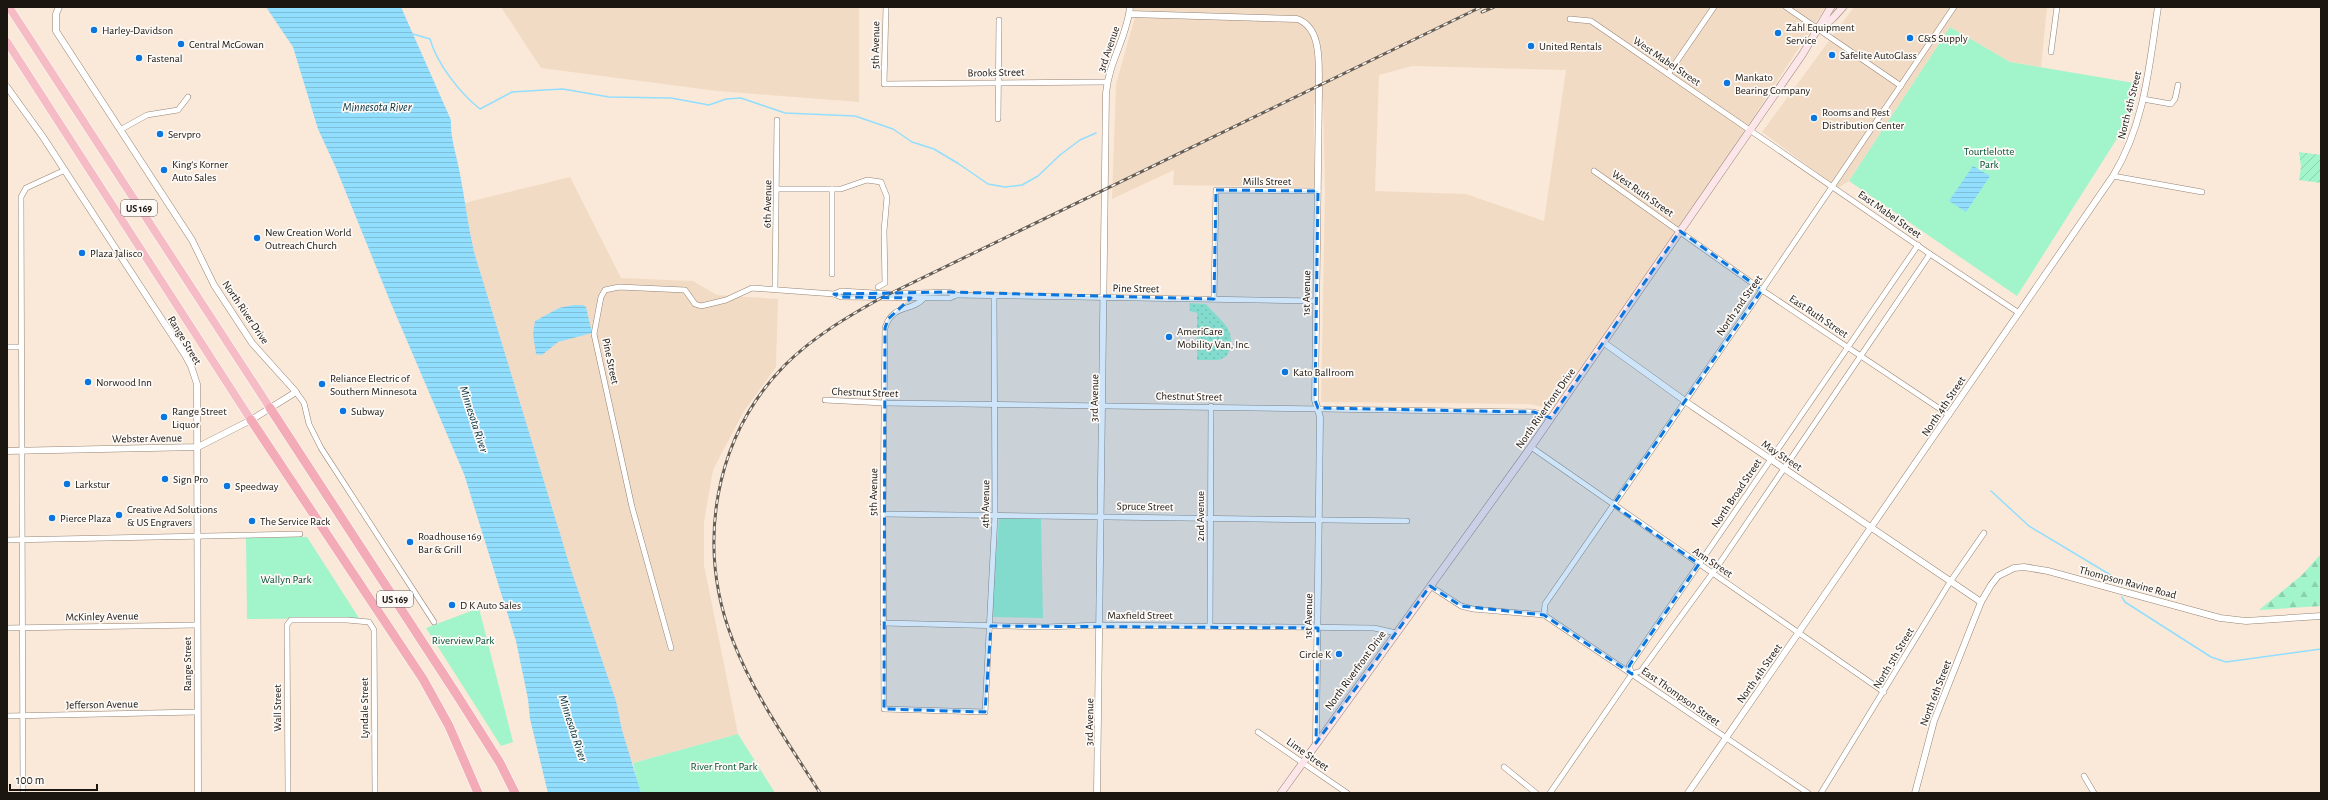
<svg xmlns="http://www.w3.org/2000/svg" width="2328" height="800" font-family="'Alegreya Sans',sans-serif">
  <defs>
    <pattern id="grass-dots" width="8" height="8" patternUnits="userSpaceOnUse"><rect width="8" height="8" fill="#a2f4cb"/><path d="M2 2h.1M6 6h.1" fill="none" stroke="#8bd0ad" stroke-width="1.8" stroke-linecap="round"/></pattern>
    <pattern id="forest-firs" width="22" height="20" patternUnits="userSpaceOnUse"><rect width="22" height="20" fill="#a2f4cb"/><path d="M5 1l3.5 6h-7zM16 11l3.5 6h-7z" fill="#8bd0ad"/></pattern>
    <pattern id="garden-furrows" width="10" height="10" patternUnits="userSpaceOnUse"><rect width="10" height="10" fill="#a2f4cb"/><path d="M-1 1l2-2M0 10L10 0M9 11l2-2" fill="none" stroke="#8bd0ad"/></pattern>
    <pattern id="water-rules" width="6" height="5" patternUnits="userSpaceOnUse"><rect width="6" height="5" fill="#92defe"/><path d="M0 2.5h6" fill="none" stroke="#7dbed9"/></pattern>
  </defs>
  <rect width="100%" height="100%" fill="#fae9d8"/>
  <g fill="#f2dbc5" fill-rule="evenodd">
    <path d="M501,7h358v95l-142,-11 -176,-23z"/>
    <path d="M1134,7h692l-122,185 -152,217 -23,-5 -208,-2 4,-211 -2,-90 -9,4v82l-141,-2 1,-15 -62,29 4,-115 19,-67zM1412,66l154,4 -22,151 -78,-27 -91,-3 4,-116z"/>
    <path d="M1854,7h193l-6,60 -31,-5 -60,-35 -101,154 -11,7 -76,-56z"/>
    <path d="M570,177l51,101 72,3 24,14 61,4 -2,68 -32,44 -31,59 -9,52v43l34,169 -105,29 -19,-4 -162,-553z"/>
  </g>
  <path fill="url(#grass-dots)" d="M1189,303l17,1c13,16 34,26 21,52l-8,4h-22v-47l-7,-2z"/>
  <path fill="url(#forest-firs)" d="M2321,554v52l-62,4 43,-35z"/>
  <g fill="#a2f4cb">
    <path d="M1950,27l60,35 130,22 -8,31 -115,181 -168,-115z"/>
    <path d="M999,518l42,1 2,99 -52,-1z"/>
    <path d="M307,537l52,81 -112,1 -1,-81z"/>
    <path d="M479,608l34,134 -12,4 -75,-118z"/>
    <path d="M738,734l37,59h-135l-7,-30z"/>
  </g>
  <path fill="url(#garden-furrows)" d="M2299,152l22,3v28l-22,-3 2,-13z"/>
  <g fill="url(#water-rules)">
    <path d="M266,7h135l50,113c-1,18 6,36 9,54 5,26 8,52 14,78l97,318 45,131 6,29 19,63h-93l-18,-74 -2,-20 -12,-58 -52,-167 -74,-173 -54,-133 -18,-39 -25,-82z"/>
    <path d="M1973,166l17,10 -24,36 -17,-11z"/>
    <path d="M573,305h10l3,2 6,26 -34,9 -16,13 -6,-1 -3,-20 2,-13 24,-13z"/>
  </g>
  <g fill="none" stroke-linecap="round" stroke-linejoin="round">
    <g stroke="#92defe" stroke-width="1.5">
      <path d="M413,34l17,5c7,25 30,54 50,70l32,-17 32,-2 19,-1 46,8 62,1 38,7 17,-6 15,-1 44,15 70,3 38,13 19,13 22,7 25,15 29,20 17,3 17,-2 16,-9 22,-21 20,-15 16,-7"/>
      <path d="M1991,491l38,35 95,57"/>
      <path d="M2122,597l3,5 86,55 15,5 95,-13"/>
    </g>
    <g stroke="#948475" stroke-width="6">
      <g id="minor">
        <path d="M886,7l-2,77 223,-2"/>
        <path d="M1786,7l115,79"/>
        <path d="M1570,19l21,2 339,233 89,59"/>
        <path d="M2051,52l6,-45"/>
        <path d="M1668,74l46,-67"/>
        <path d="M2143,99l28,5 4,-5 3,-14"/>
        <path d="M998,119l1,-99"/>
        <path d="M120,130l27,-15 31,-5 10,-13"/>
        <path d="M1594,171l168,119 187,125"/>
        <path d="M2113,176l89,16"/>
        <path d="M777,189h64l26,-9 14,2 6,15 -3,34 1,52 -7,4"/>
        <path d="M832,189v85"/>
        <path d="M775,289l2,-169"/>
        <path d="M834,294l7,-3 50,3 58,-2 7,3 360,6"/>
        <path d="M924,298c-13,15 -31,5 -39,30l-2,186 1,195 101,3 10,-197 -1,-220"/>
        <path d="M1214,299l2,-109 102,1"/>
        <path d="M7,347h14"/>
        <path d="M296,392l8,11 5,21 12,24 113,174"/>
        <path d="M825,400l59,3 650,9 17,6"/>
        <path d="M1531,447l353,245"/>
        <path d="M883,514l524,7"/>
        <path d="M7,540l293,-6"/>
        <path d="M1430,586l31,20 12,3 71,6 264,178"/>
        <path d="M1544,615l1,-11 217,-314 192,-283"/>
        <path d="M883,623l163,4 54,-2 274,3 22,5"/>
        <path d="M1210,625l1,-219"/>
        <path d="M7,628l190,-3"/>
        <path d="M671,648l-39,-141 -38,-173 7,-37 4,-7 14,-3 66,3 10,14 6,2 25,-6 26,-12 82,6 7,3 109,1 6,-3"/>
        <path d="M1632,674l-3,-8 289,-421"/>
        <path d="M7,716l190,-4"/>
        <path d="M1258,732l89,61"/>
        <path d="M1504,767l32,26"/>
        <path d="M2084,776l10,17"/>
        <path d="M23,793l-2,-596 5,-9 39,-18"/>
        <path d="M288,793l-1,-168 4,-5h56l22,2 5,8 1,163"/>
        <path d="M1550,793l82,-119 9,-3 76,-104 213,-313"/>
        <path d="M1821,793l129,-211 34,-49"/>
      </g>
    </g>
    <g stroke="#948475" stroke-width="7">
      <g id="tertiary">
        <path d="M1130,14l167,5c27,9 21,50 22,72l-4,309 5,17 -4,326"/>
        <path d="M7,87l36,50 142,218 6,11 6,18 1,409"/>
        <path d="M1603,342l89,64 289,196"/>
        <path d="M7,451l191,-4 53,-27 45,-28 -44,-49 -38,-58 -22,-45 -136,-209v-17l3,-7"/>
        <path d="M1097,793l9,-700c3,-32 21,-56 24,-86"/>
        <path d="M1688,793l425,-617c32,-53 36,-109 45,-169"/>
        <path d="M1915,793l19,-72 47,-119 10,-17 7,-9 16,-8 10,-1 24,4 172,47 26,3 75,-5"/>
      </g>
    </g>
    <g stroke="#948475" stroke-width="8">
      <g id="secondary">
        <path d="M1821,28l12,-10 10,-11"/>
        <path d="M1281,793l250,-346 271,-392 29,-48"/>
      </g>
    </g>
    <g stroke="#fff" stroke-width="9">
      <g id="trunk">
        <path d="M9,7l261,401"/>
        <path d="M7,42l244,378"/>
      </g>
    </g>
    <g stroke="#fff" stroke-width="10">
      <g id="motorway">
        <path d="M270,408l187,287 43,68 15,30"/>
        <path d="M251,420l172,259 26,47 29,67"/>
      </g>
    </g>
    <use href="#minor" stroke="#fff" stroke-width="5"/>
    <use href="#tertiary" stroke="#fff" stroke-width="6"/>
    <use href="#secondary" stroke="#fce6ea" stroke-width="7"/>
    <use href="#trunk" stroke="#f6bcc6" stroke-width="8"/>
    <use href="#motorway" stroke="#f4abb8" stroke-width="9"/>
    <g stroke="#665d53" stroke-width="3">
      <g id="rail">
        <path d="M1482,12l12,-5"/>
        <path d="M820,793c-31,-49 -66,-98 -87,-152 -37,-94 -20,-203 52,-276 28,-28 62,-48 96,-67l600,-291"/>
      </g>
    </g>
    <use href="#rail" stroke="#fcf9f6" stroke-width="1.5" stroke-dasharray="4.5" stroke-linecap="butt"/>
  </g>
  <path fill="#0b76de" fill-opacity="0.2" stroke="#0b76de" stroke-width="3" stroke-dasharray="8 5" stroke-linejoin="round" d="M1216,190l102,1 -3,209 3,8 216,4 17,6 129,-187 82,59 -149,215 86,59 -70,102 3,8 -88,-59 -83,-9 -31,-20 -114,157 2,-115 -327,-2 -6,86 -101,-3 1,-381 3,-9 23,-21 -70,-1 -7,-3 115,-2 265,7z"/>
  <g fill="#0b76de" stroke="#fcf9f6" stroke-width="1.5">
    <circle cx="94" cy="30" r="4"/>
    <circle cx="1778" cy="33" r="4"/>
    <circle cx="1910" cy="38" r="4"/>
    <circle cx="181" cy="44" r="4"/>
    <circle cx="1531" cy="46" r="4"/>
    <circle cx="1832" cy="55" r="4"/>
    <circle cx="139" cy="58" r="4"/>
    <circle cx="1727" cy="83" r="4"/>
    <circle cx="1814" cy="118" r="4"/>
    <circle cx="160" cy="134" r="4"/>
    <circle cx="164" cy="170" r="4"/>
    <circle cx="257" cy="238" r="4"/>
    <circle cx="82" cy="253" r="4"/>
    <circle cx="1169" cy="337" r="4"/>
    <circle cx="1285" cy="372" r="4"/>
    <circle cx="88" cy="382" r="4"/>
    <circle cx="322" cy="384" r="4"/>
    <circle cx="343" cy="411" r="4"/>
    <circle cx="164" cy="417" r="4"/>
    <circle cx="165" cy="479" r="4"/>
    <circle cx="67" cy="484" r="4"/>
    <circle cx="227" cy="486" r="4"/>
    <circle cx="119" cy="515" r="4"/>
    <circle cx="52" cy="518" r="4"/>
    <circle cx="252" cy="521" r="4"/>
    <circle cx="410" cy="542" r="4"/>
    <circle cx="452" cy="605" r="4"/>
    <circle cx="1339" cy="654" r="4"/>
  </g>
  <g text-anchor="middle" stroke-width="3.5" stroke-linejoin="round" paint-order="stroke">
    <g fill="#fcf9f6" stroke="#5f5a55" stroke-width="1">
      <rect x="121" y="200" width="36" height="16" rx="3"/>
      <rect x="377" y="591" width="36" height="16" rx="3"/>
    </g>
    <g font-size="10" font-weight="bold" fill="#1c1610">
      <text x="139" y="212">US 169</text>
      <text x="395" y="603">US 169</text>
    </g>
    <g font-size="11" fill="#1c1610" stroke="#fcf9f6" text-anchor="start">
      <text x="1786" y="31">Zahl Equipment<tspan x="1786" dy="13">Service</tspan></text>
      <text x="102" y="34">Harley-Davidson</text>
      <text x="1918" y="42">C&amp;S Supply</text>
      <text x="189" y="48">Central McGowan</text>
      <text x="1539" y="50">United Rentals</text>
      <text x="1840" y="59">Safelite AutoGlass</text>
      <text x="147" y="62">Fastenal</text>
      <text x="1735" y="81">Mankato<tspan x="1735" dy="13">Bearing Company</tspan></text>
      <text x="1822" y="116">Rooms and Rest<tspan x="1822" dy="13">Distribution Center</tspan></text>
      <text x="168" y="138">Servpro</text>
      <text x="172" y="168">King's Korner<tspan x="172" dy="13">Auto Sales</tspan></text>
      <text x="265" y="236">New Creation World<tspan x="265" dy="13">Outreach Church</tspan></text>
      <text x="90" y="257">Plaza Jalisco</text>
      <text x="1177" y="335">AmeriCare<tspan x="1177" dy="13">Mobility Van, Inc.</tspan></text>
      <text x="1293" y="376">Kato Ballroom</text>
      <text x="330" y="382">Reliance Electric of<tspan x="330" dy="13">Southern Minnesota</tspan></text>
      <text x="96" y="386">Norwood Inn</text>
      <text x="172" y="415">Range Street<tspan x="172" dy="13">Liquor</tspan></text>
      <text x="351" y="415">Subway</text>
      <text x="173" y="483">Sign Pro</text>
      <text x="75" y="488">Larkstur</text>
      <text x="235" y="490">Speedway</text>
      <text x="127" y="513">Creative Ad Solutions<tspan x="127" dy="13">&amp; US Engravers</tspan></text>
      <text x="60" y="522">Pierce Plaza</text>
      <text x="260" y="525">The Service Rack</text>
      <text x="418" y="540">Roadhouse 169<tspan x="418" dy="13">Bar &amp; Grill</tspan></text>
      <text x="460" y="609">D K Auto Sales</text>
      <text x="1331" y="658" text-anchor="end">Circle K</text>
    </g>
    <g font-size="11" fill="#1c1610" stroke="#fcf9f6">
      <text transform="translate(875 45) rotate(-89)" y="4">5th Avenue</text>
      <text transform="translate(1108 49) rotate(-71)" y="4">3rd Avenue</text>
      <text transform="translate(1667 61) rotate(34)" y="4">West Mabel Street</text>
      <text transform="translate(996 72) rotate(-1)" y="4">Brooks Street</text>
      <text transform="translate(2129 105) rotate(-76)" y="4">North 4th Street</text>
      <text x="1267" y="185">Mills Street</text>
      <text transform="translate(1643 193) rotate(35)" y="4">West Ruth Street</text>
      <text transform="translate(767 204) rotate(-89)" y="4">6th Avenue</text>
      <text transform="translate(1890 214) rotate(35)" y="4">East Mabel Street</text>
      <text transform="translate(1136 288) rotate(1)" y="4">Pine Street</text>
      <text transform="translate(1306 293) rotate(-89)" y="4">1st Avenue</text>
      <text transform="translate(1739 305) rotate(-55)" y="4">North 2nd Street</text>
      <text transform="translate(246 312) rotate(56)" y="4">North River Drive</text>
      <text transform="translate(1819 316) rotate(34)" y="4">East Ruth Street</text>
      <text transform="translate(185 340) rotate(59)" y="4">Range Street</text>
      <text transform="translate(611 361) rotate(78)" y="4">Pine Street</text>
      <text transform="translate(865 392) rotate(2)" y="4">Chestnut Street</text>
      <text transform="translate(1189 396) rotate(1)" y="4">Chestnut Street</text>
      <text transform="translate(1094 398) rotate(-89)" y="4">3rd Avenue</text>
      <text transform="translate(1943 406) rotate(-56)" y="4">North 4th Street</text>
      <text transform="translate(1545 408) rotate(-55)" y="4">North Riverfront Drive</text>
      <text transform="translate(147 438) rotate(-1)" y="4">Webster Avenue</text>
      <text transform="translate(1782 455) rotate(34)" y="4">May Street</text>
      <text transform="translate(873 492) rotate(-89)" y="4">5th Avenue</text>
      <text transform="translate(1736 493) rotate(-56)" y="4">North Broad Street</text>
      <text transform="translate(985 504) rotate(-89)" y="4">4th Avenue</text>
      <text transform="translate(1145 506) rotate(1)" y="4">Spruce Street</text>
      <text transform="translate(1200 516) rotate(-90)" y="4">2nd Avenue</text>
      <text transform="translate(1713 562) rotate(34)" y="4">Ann Street</text>
      <text transform="translate(2128 582) rotate(15)" y="4">Thompson Ravine Road</text>
      <text x="1140" y="619">Maxfield Street</text>
      <text transform="translate(102 616) rotate(-1)" y="4">McKinley Avenue</text>
      <text transform="translate(1308 616) rotate(-89)" y="4">1st Avenue</text>
      <text transform="translate(1893 658) rotate(-59)" y="4">North 5th Street</text>
      <text transform="translate(187 664) rotate(-90)" y="4">Range Street</text>
      <text transform="translate(1355 670) rotate(-54)" y="4">North Riverfront Drive</text>
      <text transform="translate(1759 673) rotate(-55)" y="4">North 4th Street</text>
      <text transform="translate(1935 693) rotate(-69)" y="4">North 6th Street</text>
      <text transform="translate(1681 696) rotate(35)" y="4">East Thompson Street</text>
      <text transform="translate(102 704) rotate(-1)" y="4">Jefferson Avenue</text>
      <text transform="translate(277 708) rotate(-90)" y="4">Wall Street</text>
      <text transform="translate(364 708) rotate(-90)" y="4">Lyndale Street</text>
      <text transform="translate(1089 722) rotate(-89)" y="4">3rd Avenue</text>
      <text transform="translate(1308 754) rotate(35)" y="4">Lime Street</text>
    </g>
    <g font-size="11" fill="#004f33" stroke="#fcf9f6">
      <text x="1989" y="155">Tourtlelotte<tspan x="1989" dy="13">Park</tspan></text>
      <text x="286" y="583">Wallyn Park</text>
      <text x="463" y="644">Riverview Park</text>
      <text x="724" y="770">River Front Park</text>
    </g>
    <g font-size="12" font-style="italic" fill="#00303f" stroke="#fcf9f6">
      <text x="377" y="111">Minnesota River</text>
      <text transform="translate(474 419) rotate(72)" y="4">Minnesota River</text>
      <text transform="translate(573 728) rotate(72)" y="4">Minnesota River</text>
    </g>
  </g>
  <rect width="2328" height="800" fill="none" stroke="#1c1610" stroke-width="16"/>
  <path d="M10 784v6h87v-6" fill="none" stroke="#1c1610" stroke-width="2"/>
  <text x="16" y="784" font-size="12" fill="#1c1610" stroke="#fcf9f6" stroke-width="3" paint-order="stroke">100 m</text>
</svg>
